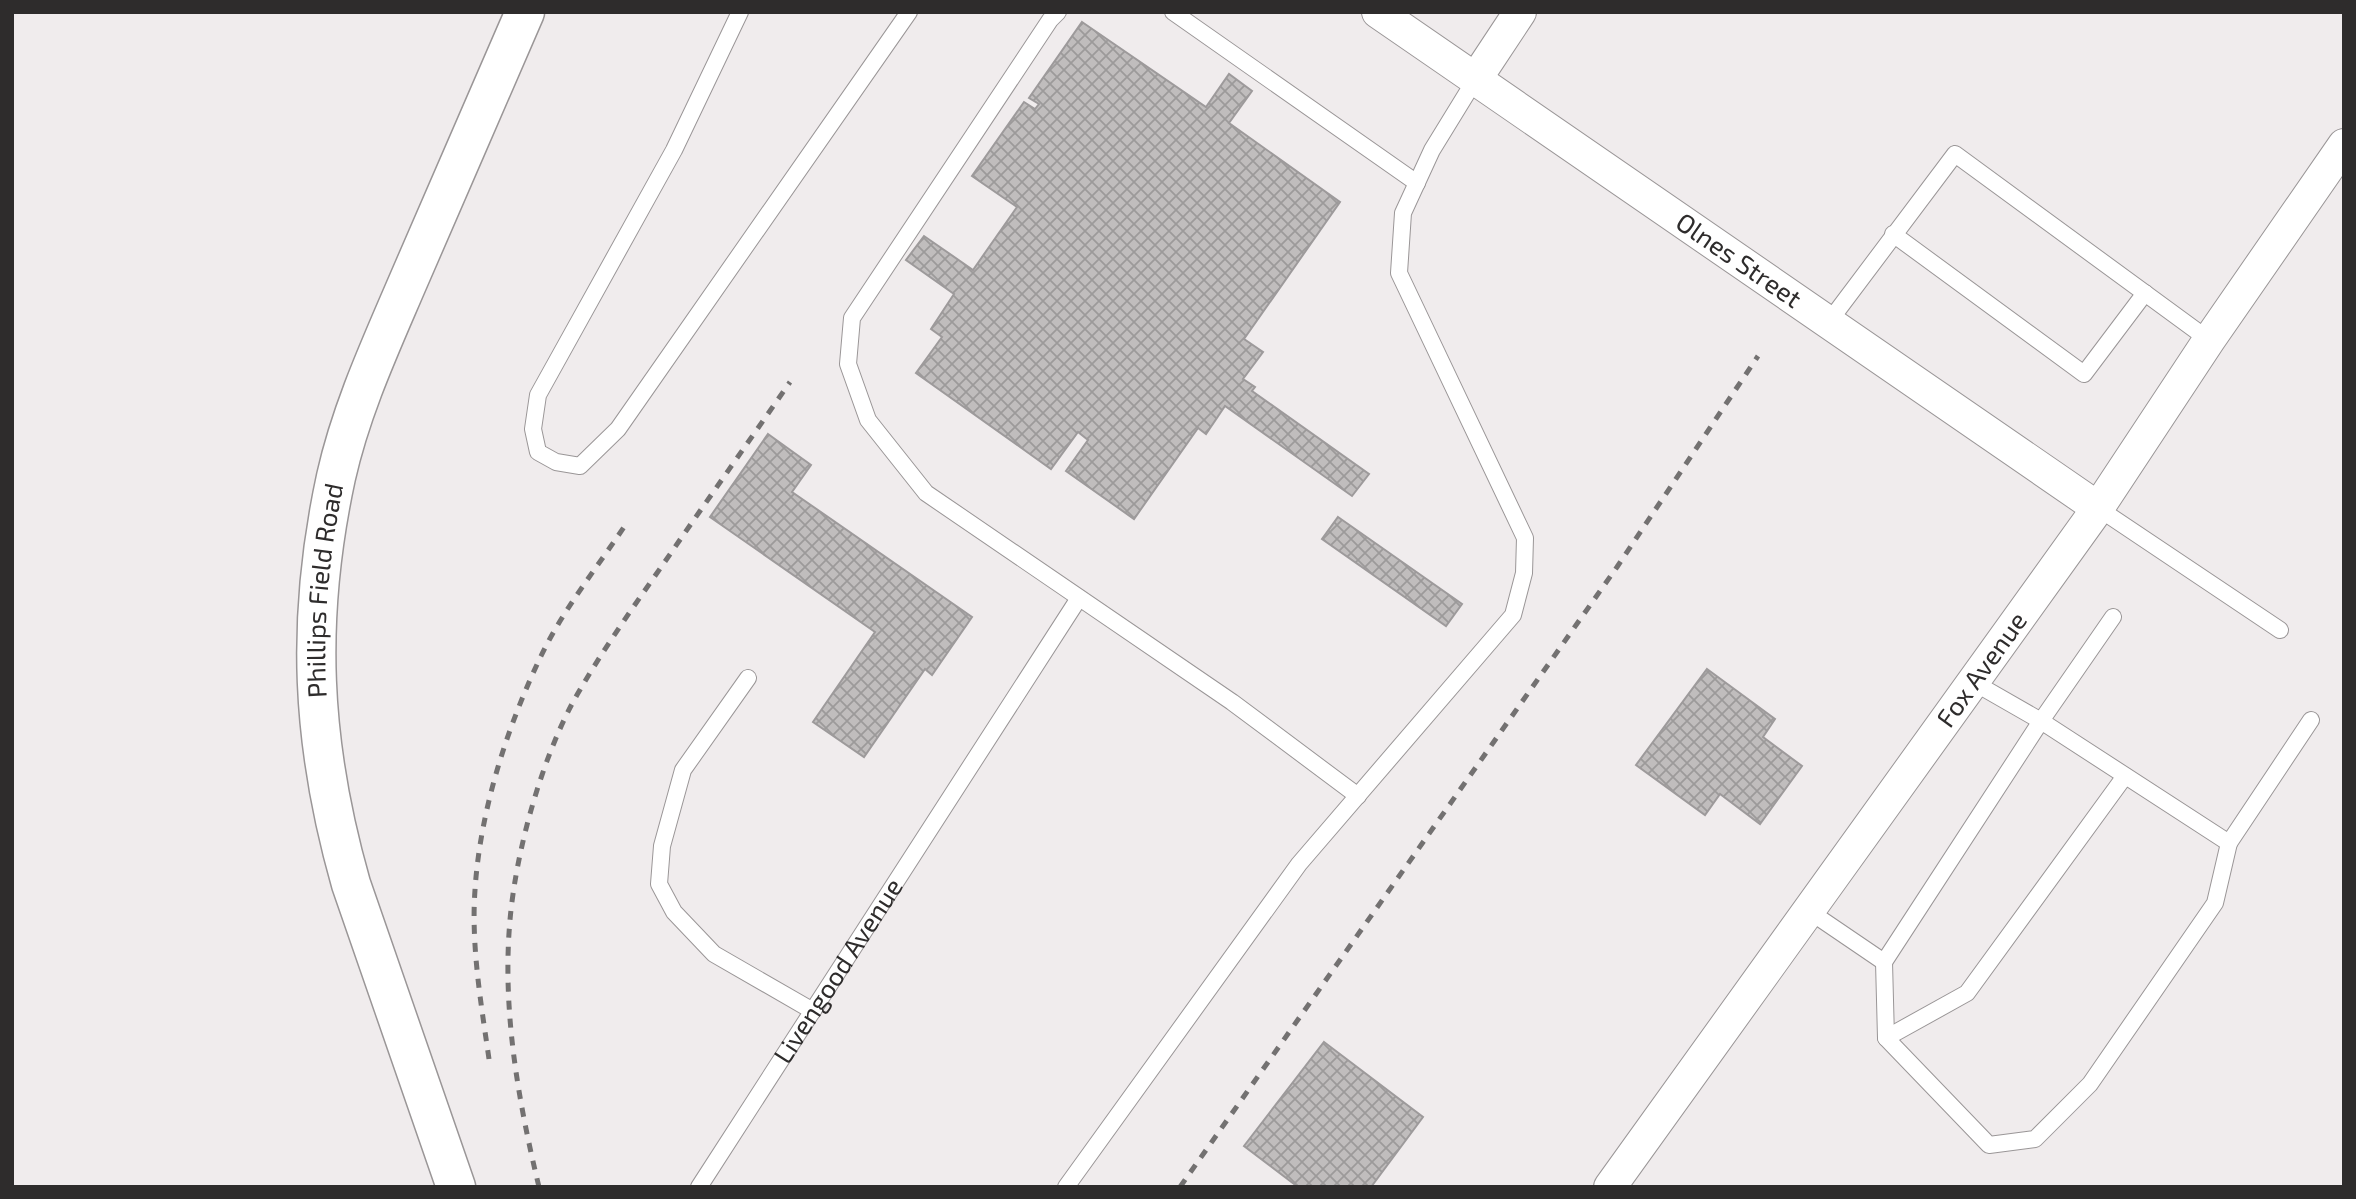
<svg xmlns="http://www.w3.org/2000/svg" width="2356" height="1199" font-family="'Exo 2',sans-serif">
  <defs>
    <pattern id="building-cross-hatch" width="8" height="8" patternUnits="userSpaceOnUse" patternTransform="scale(1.75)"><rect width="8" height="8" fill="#c0bdbd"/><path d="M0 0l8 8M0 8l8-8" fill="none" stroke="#9c9a9a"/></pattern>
  </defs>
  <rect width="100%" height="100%" fill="#f0eced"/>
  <g fill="url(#building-cross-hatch)" stroke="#9d9a9b" stroke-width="2">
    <path d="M1082,22l124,85 23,-33 23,17 -23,32 111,79 -96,137 19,13 -20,27 12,8 -3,4 117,83 -17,22 -127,-90 -19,28 -8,-6 -64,91 -68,-48 22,-31 -10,-8 -27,37 -135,-96 26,-36 -11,-8 23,-35 -48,-34 18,-24 49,34 44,-63 -45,-31 52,-74 11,7 4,-5 -10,-6z"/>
    <path d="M768,434l43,31 -19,27 180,125 -40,58 -7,-6 -61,88 -51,-35 62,-90 -165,-115z"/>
    <path d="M1338,517l124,87 -16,22 -124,-87z"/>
    <path d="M1707,669l68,50 -12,18 39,29 -42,58 -40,-30 -15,21 -69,-50z"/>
    <path d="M1324,1042l99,75 -52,70h-73l-54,-41z"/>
  </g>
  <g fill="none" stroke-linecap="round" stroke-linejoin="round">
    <g stroke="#9a9697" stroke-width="18">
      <g id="lane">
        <path d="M740,12l-66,138 -136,245 -5,34 5,23 18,10 24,4 38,-37 291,-417"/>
        <path d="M1058,12l-8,8 -198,298 -4,46 20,56 58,73 306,209 126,94"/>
        <path d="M1173,12l244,171"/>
        <path d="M1893,234l191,140 61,-81"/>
        <path d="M1828,323l127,-169 254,186"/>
        <path d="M2098,508l182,122"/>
        <path d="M748,678l-65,92 -21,76 -3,38 15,28 40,42 99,57"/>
        <path d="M1973,682l68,39 72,-104"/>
        <path d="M1809,911l75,51 157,-241 188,122 82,-123"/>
        <path d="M1884,962l2,76 103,107 46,-6 55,-55 125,-181 14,-60"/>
        <path d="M1886,1038l81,-45 158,-217"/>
        <path id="s1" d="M699,1187l380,-589"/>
        <path d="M1066,1187l233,-323 214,-249 11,-42 1,-35 -126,-265 4,-60 29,-63 43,-70"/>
      </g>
    </g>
    <g stroke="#9a9697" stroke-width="34">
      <g id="street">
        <path id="s2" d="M1378,12l720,496"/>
        <path d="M1475,80l45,-68"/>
        <path id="s3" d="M1610,1187l488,-679 111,-168 135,-195"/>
      </g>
    </g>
    <g stroke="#9a9697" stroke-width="41">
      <g id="secondary">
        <path id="s4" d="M456,1187l-105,-303c-40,-140 -46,-264 -15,-407 15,-67 44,-130 71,-193 39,-91 79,-181 118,-272"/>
      </g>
    </g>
    <use href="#lane" stroke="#fff" stroke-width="16"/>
    <use href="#street" stroke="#fff" stroke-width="32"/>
    <use href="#secondary" stroke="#fff" stroke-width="38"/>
    <g stroke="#737171" stroke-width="5" stroke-dasharray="9 9" stroke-linecap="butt">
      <path d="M489,1059c-8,-56 -18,-113 -14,-169 5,-79 32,-163 66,-234 22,-46 55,-87 83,-129"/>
      <path d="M539,1187c-21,-87 -37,-178 -29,-267 6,-69 31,-158 63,-218 30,-54 67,-104 102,-155 38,-55 77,-110 115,-165"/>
      <path d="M1180,1187l437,-620 141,-211"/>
    </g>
  </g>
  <g text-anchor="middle" stroke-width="5" stroke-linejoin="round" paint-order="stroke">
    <g font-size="26" fill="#2e2c2c" stroke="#fff">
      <text dy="9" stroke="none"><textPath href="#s2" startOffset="438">Olnes Street</textPath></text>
      <text dy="9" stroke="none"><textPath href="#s4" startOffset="618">Phillips Field Road</textPath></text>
      <text dy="9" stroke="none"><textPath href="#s3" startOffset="637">Fox Avenue</textPath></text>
      <text dy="9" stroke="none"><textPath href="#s1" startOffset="257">Livengood Avenue</textPath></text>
    </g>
  </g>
  <rect width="2356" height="1199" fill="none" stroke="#2e2c2c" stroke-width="28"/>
</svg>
